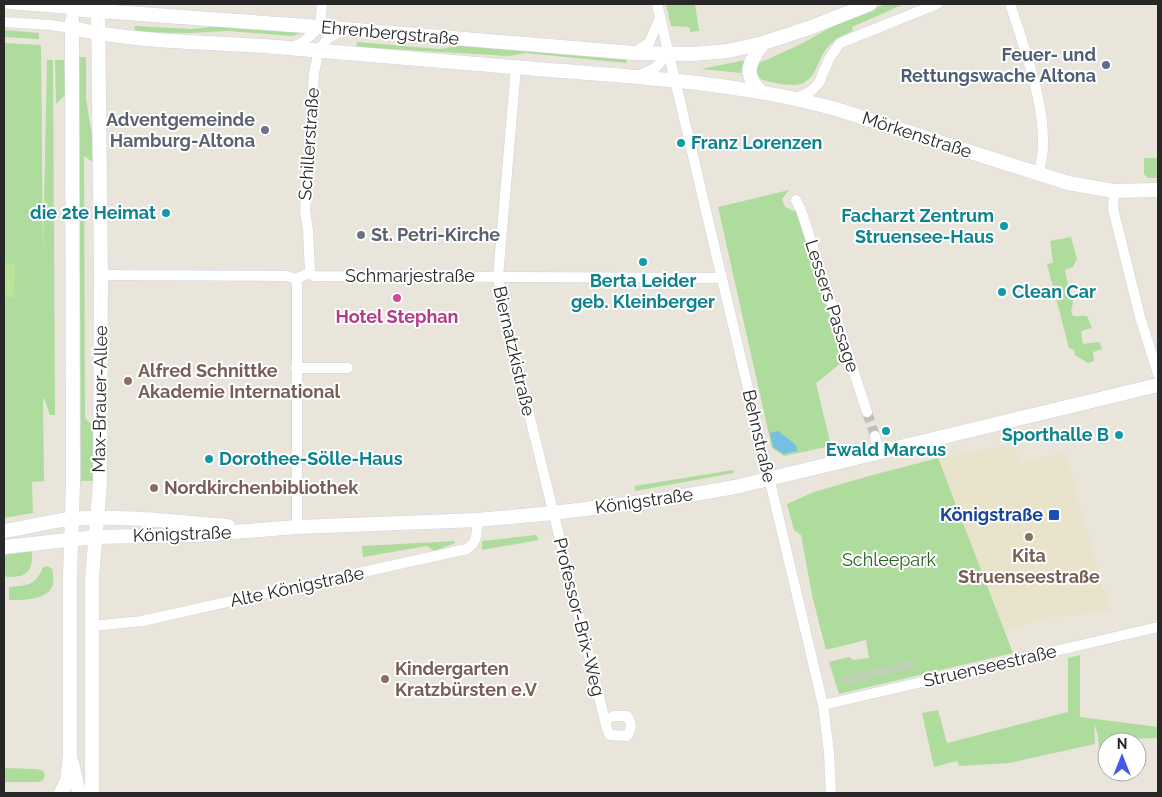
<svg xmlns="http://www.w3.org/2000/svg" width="1162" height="797" font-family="Raleway,sans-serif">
  <rect width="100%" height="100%" fill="#eae5db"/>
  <path fill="#eae3cc" d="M1015,444l5,19 45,-11 45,159 -66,7 -40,13 -66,-173z"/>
  <g fill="#addc9c">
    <path d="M666,4h29l4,27 -9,1 -1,-5 -18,-1z"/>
    <path d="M886,4h18l-52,23 1,4c-10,4 -18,8 -26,17 -11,13 -11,37 -34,37 -10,0 -21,-3 -31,-5l-7,-8 4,-9 40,-18 49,-27z"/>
    <path d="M135,26l56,3 31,-3 82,6 -12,4 -64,-5 -38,2 -56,-1z"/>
    <path d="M4,30l35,3v6l-35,-2z"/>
    <path d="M357,42l82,7 26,-4 161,13 1,5 -102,-10 -16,3 -153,-9z"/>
    <path d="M4,43l37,2 2,206 4,-191h6l2,355h-5l-7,-19 1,85 -12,1 1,31 -29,5z"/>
    <path d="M79,57h7v42l6,36 2,28 -10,-7 1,262 9,9 -1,54h-12z"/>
    <path d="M55,60h9l1,35 -9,9z"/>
    <path d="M746,60l-4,7 -1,6 -40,-4z"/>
    <path d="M1144,158h14v20h-10l-4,-4z"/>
    <path d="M789,190l-7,9 3,8 12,5 48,148 -29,23 15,63 -47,10 -12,-8 -54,-241z"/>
    <path d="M1071,237l6,22 -4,8 -8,3 3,15 3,3 2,15 -2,8 2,5h14l5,12 -11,3 2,13 16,-2 3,7 -9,3 1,9 -6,2 -13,-8 -1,-5 -5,-2 -22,-84 6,-1 -3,-22z"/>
    <path d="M938,458l75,195 -174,41 -10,-32 20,-5 4,3 16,-2 -3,-18 -40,10 -14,-55 -11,-60 -7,-5 -7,-26 27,-12 55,-16z"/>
    <path d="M733,470l1,3 -99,18v-5z"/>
    <path d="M536,535l3,5 -57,10v-9z"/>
    <path d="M455,541v2l-21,8 -7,-5 -64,11 -1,-11z"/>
    <path d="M32,551c1,21 -5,26 -25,26l-3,-3v-19z"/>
    <path d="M48,566l4,3c1,5 2,11 1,16 -6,16 -31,15 -44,15v-13c18,-1 27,-2 34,-20z"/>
    <path d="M1080,655v62l78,10v11l-41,1 -1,3h-9v15h-7l-2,-21 -4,-13 1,21 -86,19 -50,3 -2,-5 -23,6 -12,-54 16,-3 9,33 121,-31v-54z"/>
    <path d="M4,768l33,1 6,2 2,5 -3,5 -5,1h-33z"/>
  </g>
  <path fill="#c0d2b4" d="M913,660l2,8 -72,17 -2,-8z"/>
  <path fill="#bde398" d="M4,263l11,1 -1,34 -10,-1z"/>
  <path fill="#76bee4" d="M778,431l18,14 1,6 -13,3 -11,-7 -3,-14z"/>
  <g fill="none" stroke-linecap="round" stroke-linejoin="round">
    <path stroke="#c3bfb7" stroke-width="10" stroke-dasharray="10 5" stroke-linecap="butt" d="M867,412l8,24"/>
    <g stroke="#d1d2e0" stroke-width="11">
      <g id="street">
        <path d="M8,4l63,5"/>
        <path d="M657,4l166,701 6,47 2,41"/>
        <path d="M1010,4c15,46 45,123 28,170"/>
        <path d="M4,22l46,3 22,3"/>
        <path d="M292,48l11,-6 17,-15 2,-23"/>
        <path d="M634,53l15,-10 11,-25"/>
        <path d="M516,67l-18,210 12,60 97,392 3,6 17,1c5,-8 5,-13 0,-20h-13l-9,4"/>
        <path d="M637,76l18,-8 13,-14"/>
        <path d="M797,98l14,-7 8,-8 10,-24 11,-16 97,-39"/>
        <path d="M1114,191l-1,18 27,108 18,57"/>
        <path d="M796,200l5,10 66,202"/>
        <path d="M310,273l-2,-43 -3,-19 9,-138 5,-23 9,-12 17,-9"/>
        <path d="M101,275l187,1 7,3 15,-6 4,3 408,2"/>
        <path d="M295,279l2,5v243"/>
        <path d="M296,368h52"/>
        <path d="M875,436l4,17"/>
        <path d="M92,626l50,-5 325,-72c11,-7 10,-17 10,-29"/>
        <path d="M823,705l335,-78"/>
      </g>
    </g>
    <g stroke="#d1d2e0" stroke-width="15">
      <g id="secondary">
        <path d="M71,9l249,18 314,26 59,1 35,-3 35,-8 46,-15 61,-24"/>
        <path d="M72,28c63,14 128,14 192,18 91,7 182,16 273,23 101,8 201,13 299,40l232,74 46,8 44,-1"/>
        <path d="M759,90c-17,-18 -8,-30 4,-47"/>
        <path d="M4,531c22,-3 45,-10 67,-12 52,-4 105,3 157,7"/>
        <path d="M4,547l91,-10 100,-2 102,-8 180,-7 76,-7 113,-14 69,-12 423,-102"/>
        <path d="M72,763l7,30"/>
        <path d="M61,793l6,-12 3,-26v-179l3,-93 -1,-463"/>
        <path d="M92,793v-215l8,-95 1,-208 -3,-271"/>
      </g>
    </g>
    <use href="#street" stroke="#fff" stroke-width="10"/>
    <use href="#secondary" stroke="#fff" stroke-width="14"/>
  </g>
  <circle fill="#5c6f8a" stroke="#fff" stroke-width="2" cx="1106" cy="65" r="5"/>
  <g fill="#6b7280" stroke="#fff" stroke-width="2">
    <circle cx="265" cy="130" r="5"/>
    <circle cx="361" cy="235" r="5"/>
  </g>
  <g fill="#0f9aa8" stroke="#fff" stroke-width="2">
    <circle cx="681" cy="143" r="5"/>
    <circle cx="166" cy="213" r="5"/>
    <circle cx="1004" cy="226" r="5"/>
    <circle cx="643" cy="262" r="5"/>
    <circle cx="1002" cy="292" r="5"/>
    <circle cx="886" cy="431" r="5"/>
    <circle cx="1119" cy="435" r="5"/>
    <circle cx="209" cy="459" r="5"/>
  </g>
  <circle fill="#d1479c" stroke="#fff" stroke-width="2" cx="397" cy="298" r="5"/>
  <g fill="#8d6e63" stroke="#fff" stroke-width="2">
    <circle cx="128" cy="381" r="5"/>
    <circle cx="154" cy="488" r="5"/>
    <circle cx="1029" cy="537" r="5"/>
    <circle cx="385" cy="679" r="5"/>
  </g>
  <rect fill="#1a4fb4" stroke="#fff" stroke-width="2" x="1048" y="509" width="12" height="12" rx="2.5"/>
  <g text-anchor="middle" stroke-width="4" stroke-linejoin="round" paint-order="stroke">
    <g font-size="18" fill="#282828" stroke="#fff">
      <text transform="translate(390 33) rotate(5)" y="6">Ehrenbergstraße</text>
      <text transform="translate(917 135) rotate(18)" y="6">Mörkenstraße</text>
      <text transform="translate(309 144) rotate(-86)" y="6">Schillerstraße</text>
      <text x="410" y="282">Schmarjestraße</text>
      <text transform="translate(832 306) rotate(72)" y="6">Lessers Passage</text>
      <text transform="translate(514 351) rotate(77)" y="6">Biernatzkistraße</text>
      <text transform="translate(100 399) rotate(-89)" y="6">Max-Brauer-Allee</text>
      <text transform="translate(759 436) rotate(77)" y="6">Behnstraße</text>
      <text transform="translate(644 501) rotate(-8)" y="6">Königstraße</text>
      <text transform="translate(182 534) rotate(-2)" y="6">Königstraße</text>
      <text transform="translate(297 587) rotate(-12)" y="6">Alte Königstraße</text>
      <text transform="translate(579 617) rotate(76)" y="6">Professor-Brix-Weg</text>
      <text transform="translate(990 666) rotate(-13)" y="6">Struenseestraße</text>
    </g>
    <g font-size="18" font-weight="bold" fill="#4e5e75" stroke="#fff" text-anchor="end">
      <text x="1096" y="61">Feuer- und<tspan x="1096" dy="21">Rettungswache Altona</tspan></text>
    </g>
    <g font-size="18" font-weight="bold" fill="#5b616d" stroke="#fff" text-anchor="end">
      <text x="255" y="126">Adventgemeinde<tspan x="255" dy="21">Hamburg-Altona</tspan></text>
      <text x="371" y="241" text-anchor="start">St. Petri-Kirche</text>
    </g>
    <g font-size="18" font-weight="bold" fill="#0d838f" stroke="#fff" text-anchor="start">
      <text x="691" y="149">Franz Lorenzen</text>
      <text x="156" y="219" text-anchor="end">die 2te Heimat</text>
      <text x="994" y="222" text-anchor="end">Facharzt Zentrum<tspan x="994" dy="21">Struensee-Haus</tspan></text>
      <text x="643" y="287" text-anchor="middle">Berta Leider<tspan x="643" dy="21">geb. Kleinberger</tspan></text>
      <text x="1012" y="298">Clean Car</text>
      <text x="1109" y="441" text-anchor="end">Sporthalle B</text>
      <text x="886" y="456" text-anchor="middle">Ewald Marcus</text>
      <text x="219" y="465">Dorothee-Sölle-Haus</text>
    </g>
    <g font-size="18" font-weight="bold" fill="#b23c85" stroke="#fff">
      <text x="397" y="323">Hotel Stephan</text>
    </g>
    <g font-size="18" font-weight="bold" fill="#785e54" stroke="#fff" text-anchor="start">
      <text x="138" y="377">Alfred Schnittke<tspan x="138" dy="21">Akademie International</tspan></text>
      <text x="164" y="494">Nordkirchenbibliothek</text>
      <text x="1029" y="562" text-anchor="middle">Kita<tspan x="1029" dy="21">Struenseestraße</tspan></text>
      <text x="395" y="675">Kindergarten<tspan x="395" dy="21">Kratzbürsten e.V</tspan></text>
    </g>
    <g font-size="18" font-weight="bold" fill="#164399" stroke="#fff" text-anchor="end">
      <text x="1043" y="521">Königstraße</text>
    </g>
    <g font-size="18" fill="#275f1f" stroke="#fff">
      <text x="889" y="566">Schleepark</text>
    </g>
  </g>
  <rect width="1162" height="797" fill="none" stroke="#282828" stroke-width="10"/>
  <g transform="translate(1122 757)"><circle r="24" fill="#ffffff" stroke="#a9a9a9"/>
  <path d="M0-4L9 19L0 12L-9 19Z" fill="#4859ea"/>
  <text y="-8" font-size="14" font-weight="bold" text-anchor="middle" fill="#282828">N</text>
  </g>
</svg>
